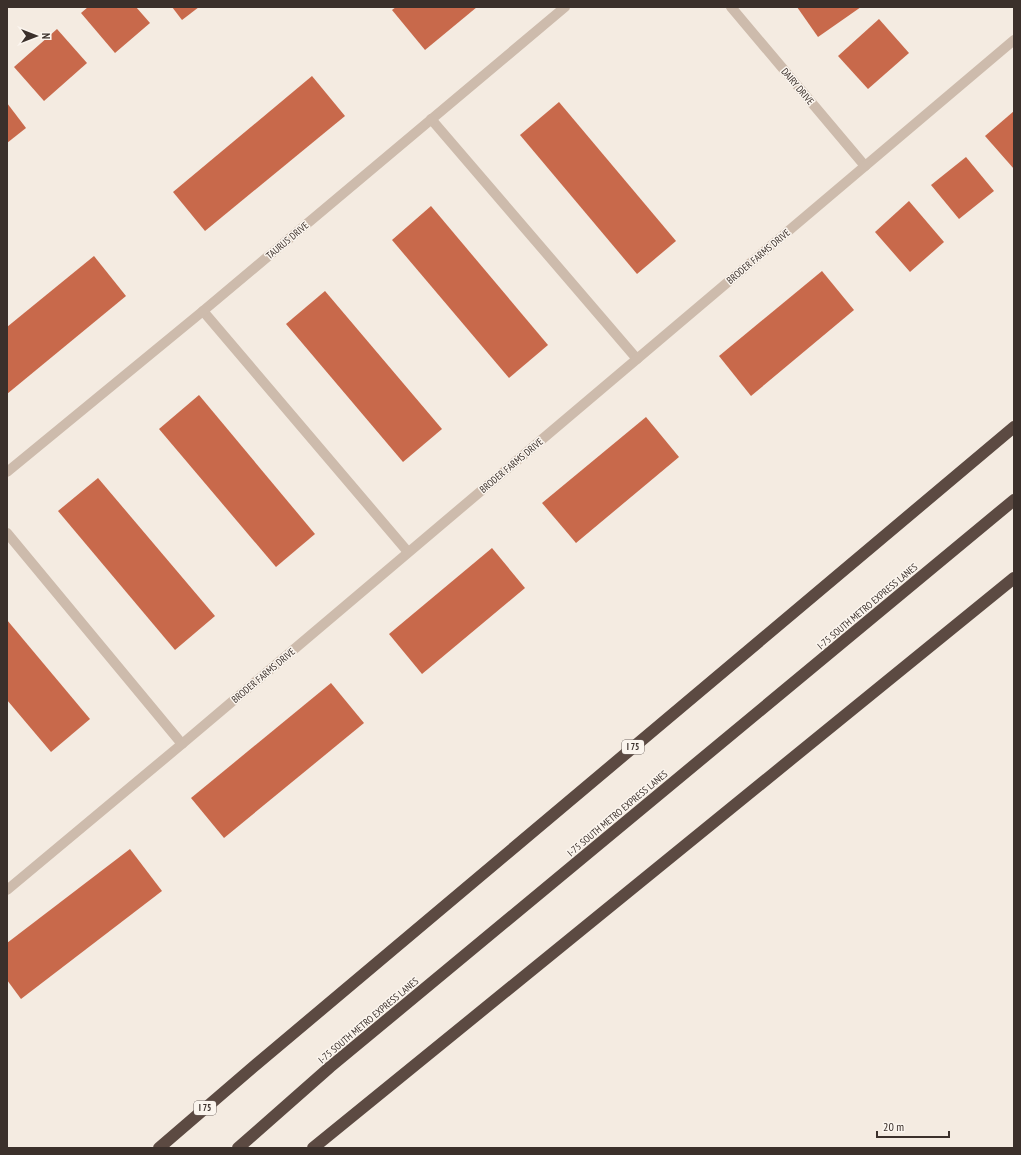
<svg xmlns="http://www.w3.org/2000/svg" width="1021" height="1155" viewBox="0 0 1021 1155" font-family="'PT Sans Narrow',sans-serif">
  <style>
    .building { fill: #c8694b }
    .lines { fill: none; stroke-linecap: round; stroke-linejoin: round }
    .street { stroke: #cdbbac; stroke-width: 10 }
    .highway { stroke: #5c4a42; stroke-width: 12 }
    .labels { text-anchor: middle; stroke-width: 3; stroke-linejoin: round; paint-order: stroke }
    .shield { fill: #fbf5ee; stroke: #756b66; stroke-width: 1 }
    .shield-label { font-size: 9px; font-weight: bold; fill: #3b302b }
    .street-label { font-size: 10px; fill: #3b302b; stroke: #fbf5ee }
  </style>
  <rect width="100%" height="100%" fill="#f4ebe1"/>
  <g class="building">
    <path d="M88,7H136L150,23L115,53L81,13Z"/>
    <path d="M172,7H199L182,20Z"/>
    <path d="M396,7H477L425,50L392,10Z"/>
    <path d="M797,7H861L818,37Z"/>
    <path d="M879,19L909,53L868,89L838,56Z"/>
    <path d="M57,29L87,63L44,101L14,67Z"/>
    <path d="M312,76L345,116L205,231L173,192Z"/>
    <path d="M559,102L676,241L637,274L520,135Z"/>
    <path d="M7,103L26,128L7,143Z"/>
    <path d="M1014,111V169L985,136Z"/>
    <path d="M966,157L994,191L959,219L931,185Z"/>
    <path d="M909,201L944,242L910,272L875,232Z"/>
    <path d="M431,206L548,345L509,378L392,240Z"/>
    <path d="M94,256L126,296L7,394V327Z"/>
    <path d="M822,271L854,310L751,396L719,356Z"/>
    <path d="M325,291L442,429L403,462L286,324Z"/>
    <path d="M199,395L315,534L276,567L159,429Z"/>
    <path d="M646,417L679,457L576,543L542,503Z"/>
    <path d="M98,478L215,616L175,650L58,511Z"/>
    <path d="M492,548L525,588L422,674L389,634Z"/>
    <path d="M7,620L90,719L51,752L7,700Z"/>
    <path d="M331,683L364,723L224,838L191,798Z"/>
    <path d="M130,849L162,891L21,999L7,980V943Z"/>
  </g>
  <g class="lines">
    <g class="street">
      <path d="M731,7L865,166"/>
      <path d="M431,119L637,359"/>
      <path d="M203,311L408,552"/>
      <path d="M7,472L203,311L565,7"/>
      <path d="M7,533L182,744"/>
      <path d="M7,890L182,744L1014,40"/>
    </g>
    <g class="highway">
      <path d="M159,1148L252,1068L1014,427"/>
      <path d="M238,1148L330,1067L1014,500"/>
      <path d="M313,1148L1014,578"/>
    </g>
  </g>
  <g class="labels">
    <g class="shield">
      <rect x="622" y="740" width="22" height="14" rx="3"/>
      <rect x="194" y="1101" width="22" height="14" rx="3"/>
    </g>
    <g class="shield-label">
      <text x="633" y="750">I 75</text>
      <text x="205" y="1111">I 75</text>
    </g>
    <g class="street-label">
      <text transform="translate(798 86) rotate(50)" y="4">DAIRY DRIVE</text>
      <text transform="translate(287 240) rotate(-40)" y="4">TAURUS DRIVE</text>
      <text transform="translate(758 256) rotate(-40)" y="4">BRODER FARMS DRIVE</text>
      <text transform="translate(511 465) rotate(-40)" y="4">BRODER FARMS DRIVE</text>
      <text transform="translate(867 606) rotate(-40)" y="4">I-75 SOUTH METRO EXPRESS LANES</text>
      <text transform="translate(263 675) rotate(-40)" y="4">BRODER FARMS DRIVE</text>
      <text transform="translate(617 813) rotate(-40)" y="4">I-75 SOUTH METRO EXPRESS LANES</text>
      <text transform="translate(368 1020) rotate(-40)" y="4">I-75 SOUTH METRO EXPRESS LANES</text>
    </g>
  </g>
  <rect width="1021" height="1155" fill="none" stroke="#3b302b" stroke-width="16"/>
  <g transform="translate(36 36) rotate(90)" stroke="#fbf5ee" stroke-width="3" paint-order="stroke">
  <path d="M0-3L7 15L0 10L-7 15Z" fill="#3b302b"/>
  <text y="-6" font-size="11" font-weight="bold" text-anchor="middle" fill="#3b302b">N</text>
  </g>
  <path d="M877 1131v6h72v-6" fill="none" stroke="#3b302b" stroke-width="2"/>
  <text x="883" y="1131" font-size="12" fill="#3b302b" stroke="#fbf5ee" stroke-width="3" paint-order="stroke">20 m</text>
</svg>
